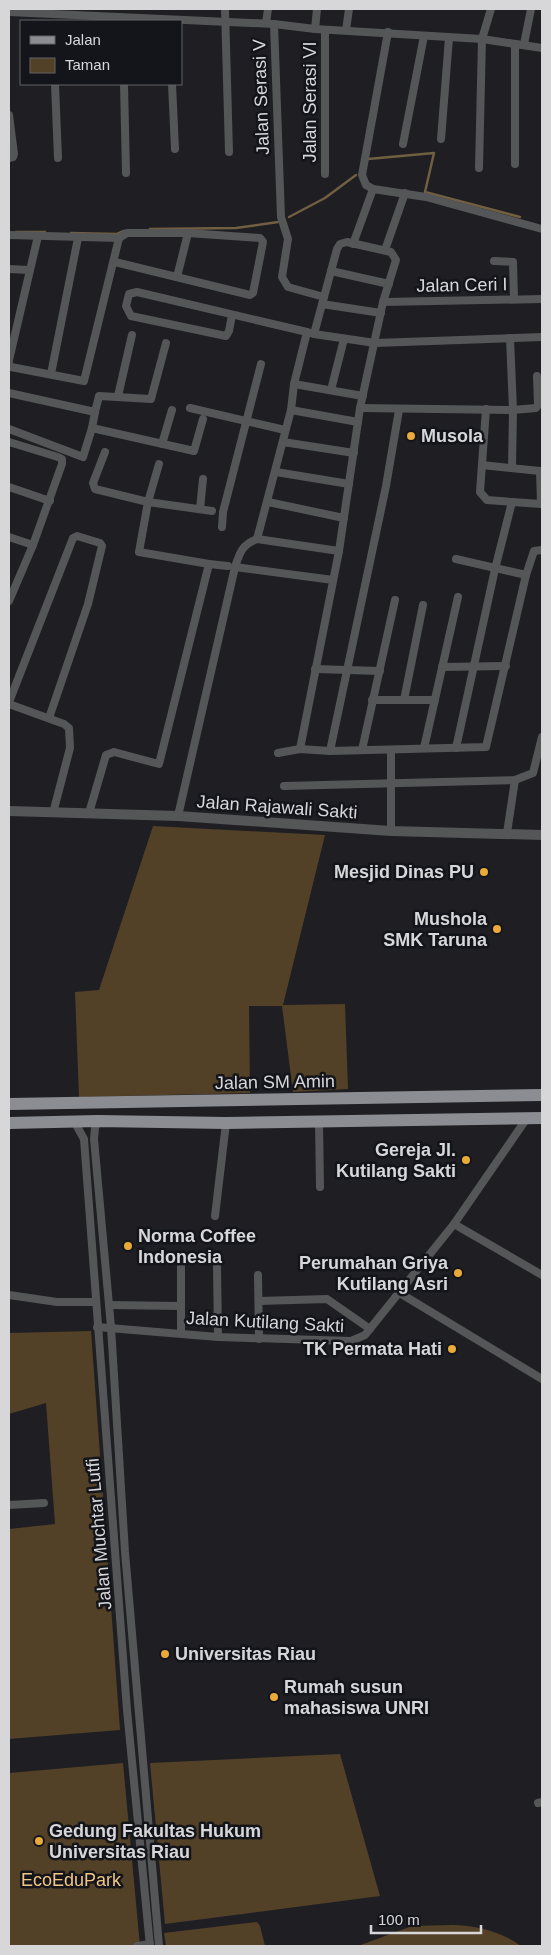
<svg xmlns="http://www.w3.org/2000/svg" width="551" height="1955" viewBox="0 0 551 1955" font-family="Helvetica,sans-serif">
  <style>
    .green { fill: #534127 }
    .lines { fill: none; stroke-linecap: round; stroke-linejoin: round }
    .stream { stroke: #705f41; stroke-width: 2.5 }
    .minor { stroke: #555658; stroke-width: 8 }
    .tertiary { stroke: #555658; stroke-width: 10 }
    .primary { stroke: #8c8d92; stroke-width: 12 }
    .poi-dot { fill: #eaaa39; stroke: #14151a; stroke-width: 2 }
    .labels { text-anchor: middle; stroke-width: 5; stroke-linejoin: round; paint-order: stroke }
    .street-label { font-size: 18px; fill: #d7d7da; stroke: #14151a }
    .poi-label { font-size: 18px; font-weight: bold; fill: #d7d7da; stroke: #14151a; text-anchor: start }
    .park-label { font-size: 18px; fill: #f1c583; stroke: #14151a }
  </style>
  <rect width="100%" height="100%" fill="#1e1e23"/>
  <g class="green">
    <path d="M153,826L325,835L283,1005L345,1004L348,1089L293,1092L282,1006H249L250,1093L79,1097L75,992L99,990Z"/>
    <path d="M91,1331L120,1730L9,1739V1529L55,1524L46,1403L9,1414V1333Z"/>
    <path d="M340,1754L380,1896L165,1924L150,1763Z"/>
    <path d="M123,1763L140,1946H9V1773Z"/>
    <path d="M257,1922L260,1926L265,1946H166L164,1933Z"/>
    <path d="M452,1925C476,1925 502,1932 521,1946H358L412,1926Z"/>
  </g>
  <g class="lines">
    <g class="stream">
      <path d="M368,159L434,153L425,192L520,217"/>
      <path d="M289,217L325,198L356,175"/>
      <path d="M150,229L236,228L278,222"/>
      <path d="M16,232H45"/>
      <path d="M71,233L117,234L124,231"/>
    </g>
    <g class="minor">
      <path d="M225,9L229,152"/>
      <path d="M9,12L274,24L315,29L482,39L542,48"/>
      <path d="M266,23L268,9"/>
      <path d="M274,24L281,217L288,239L282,277L288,287L324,297"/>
      <path d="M315,29L317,9"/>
      <path d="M346,30L349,9"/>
      <path d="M388,32L362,175L366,185L373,189L426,197L542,229"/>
      <path d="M524,44L531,9"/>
      <path d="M55,84L58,158"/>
      <path d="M124,84L126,173"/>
      <path d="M172,84L175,149"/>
      <path d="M9,115L14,154L13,157L9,158"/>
      <path d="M441,139L449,38"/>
      <path d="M403,144L424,36"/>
      <path d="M515,164V44"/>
      <path d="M479,168L482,39L491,9"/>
      <path d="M325,174V30"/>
      <path d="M9,235L119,238L127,233H188L260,238L263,242L253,293L250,295L115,262"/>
      <path d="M353,244L373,189"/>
      <path d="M385,250L405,193"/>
      <path d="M494,261L513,262L514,299"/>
      <path d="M9,269L30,270"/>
      <path d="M331,271L389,284"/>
      <path d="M177,277L188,233"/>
      <path d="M383,302L542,299"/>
      <path d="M322,304L381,313"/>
      <path d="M232,315L229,331L226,336L131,316L126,306L129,294L137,292L307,332L314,334L375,343L542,337"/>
      <path d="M510,338L513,410L512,467"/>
      <path d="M9,360L38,236"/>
      <path d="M9,364L11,367L84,381L119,238"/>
      <path d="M51,374L78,238"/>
      <path d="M294,384L363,396"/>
      <path d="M331,390L344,339"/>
      <path d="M9,393L95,412L99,396L151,399L166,343"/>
      <path d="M118,396L132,335"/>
      <path d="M190,408L285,430"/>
      <path d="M360,408L513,410L536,408L538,405L537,376"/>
      <path d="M486,409L480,492L487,500L512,502"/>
      <path d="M291,410L358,422"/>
      <path d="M95,412L92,428L194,451L203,419"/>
      <path d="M9,429L83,457L92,428"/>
      <path d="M9,442L58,457L62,459V464L33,545L9,601"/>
      <path d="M283,442L354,453"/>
      <path d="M162,444L172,410"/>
      <path d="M105,452L93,483L95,489L148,502L212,511"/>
      <path d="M276,472L349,484"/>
      <path d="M9,487L50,501"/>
      <path d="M268,502L344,518"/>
      <path d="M200,509L203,479"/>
      <path d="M222,527L223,512L261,364"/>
      <path d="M9,537L33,545"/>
      <path d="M257,539L339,551"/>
      <path d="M456,559L526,575"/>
      <path d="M209,564L228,566"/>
      <path d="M235,567L333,580"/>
      <path d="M442,667L506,666"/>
      <path d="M315,669L380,671"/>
      <path d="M372,700H435"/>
      <path d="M404,700L423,605"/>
      <path d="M9,702L73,538L77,536L100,543L102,546L88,604L49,718"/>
      <path d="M9,704L64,724L69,728L70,748L53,813"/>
      <path d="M424,748L458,597"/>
      <path d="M456,748L495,569L512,502L541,504L540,471L482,465"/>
      <path d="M300,749L339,551L360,408L383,302L396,260L391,252L347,242L340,244L337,249L314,334"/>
      <path d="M362,750L395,600"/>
      <path d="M330,751L386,486L399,410"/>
      <path d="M278,753L300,749L330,751L486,747L526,575L534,551L542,550"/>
      <path d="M284,786L515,780L533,773L542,737"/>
      <path d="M89,813L106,755L114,752L159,764L209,564L139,552L148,502L159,464"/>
      <path d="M178,816L235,567C240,552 242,545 257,539L291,410L294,384L307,332"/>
      <path d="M391,831V750"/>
      <path d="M507,833L515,780"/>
      <path d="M74,1121L84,1139L127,1710L150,1946"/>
      <path d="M98,1121L95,1128L94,1139L111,1327L125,1552L159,1946"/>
      <path d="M319,1122L320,1187"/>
      <path d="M215,1216L226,1123"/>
      <path d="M454,1224L542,1275"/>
      <path d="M181,1260V1333"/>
      <path d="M217,1266L218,1337"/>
      <path d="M258,1275L259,1339"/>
      <path d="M398,1292L542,1379"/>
      <path d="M9,1295L57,1302H95"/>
      <path d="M259,1301L327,1299L370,1329"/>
      <path d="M109,1305L181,1306"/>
      <path d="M97,1327L218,1337L351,1341L365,1335L454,1224L527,1118"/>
      <path d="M9,1505L44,1503"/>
      <path d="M538,1803L542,1802"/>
      <path d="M137,1946L150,1944"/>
    </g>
    <path class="tertiary" d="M9,811L178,816L391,831L542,835"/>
    <g class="primary">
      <path d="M9,1104L542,1095"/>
      <path d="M9,1123L98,1121L226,1123L542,1118"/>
    </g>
  </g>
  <g class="poi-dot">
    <circle cx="411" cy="436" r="5"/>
    <circle cx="484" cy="872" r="5"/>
    <circle cx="497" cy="929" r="5"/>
    <circle cx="466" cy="1160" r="5"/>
    <circle cx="128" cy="1246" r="5"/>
    <circle cx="458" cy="1273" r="5"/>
    <circle cx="452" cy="1349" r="5"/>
    <circle cx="165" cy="1654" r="5"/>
    <circle cx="274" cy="1697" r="5"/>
    <circle cx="39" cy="1841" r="5"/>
  </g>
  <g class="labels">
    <g class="street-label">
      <text transform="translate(261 97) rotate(-92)" y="6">Jalan Serasi V</text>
      <text transform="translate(310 102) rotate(-90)" y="6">Jalan Serasi VI</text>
      <text transform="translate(462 285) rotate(-1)" y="6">Jalan Ceri I</text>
      <text transform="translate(277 807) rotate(4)" y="6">Jalan Rajawali Sakti</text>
      <text transform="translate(275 1082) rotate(-1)" y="6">Jalan SM Amin</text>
      <text transform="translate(265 1322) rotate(3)" y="6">Jalan Kutilang Sakti</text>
      <text transform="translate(99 1534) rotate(-95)" y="6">Jalan Muchtar Lutfi</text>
    </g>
    <g class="poi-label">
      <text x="421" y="442">Musola</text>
      <text x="474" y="878" text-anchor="end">Mesjid Dinas PU</text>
      <text x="487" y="925" text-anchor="end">Mushola<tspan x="487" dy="21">SMK Taruna</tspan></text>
      <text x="456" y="1156" text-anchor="end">Gereja Jl.<tspan x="456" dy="21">Kutilang Sakti</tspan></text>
      <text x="138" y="1242">Norma Coffee<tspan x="138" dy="21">Indonesia</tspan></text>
      <text x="448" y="1269" text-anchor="end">Perumahan Griya<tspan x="448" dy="21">Kutilang Asri</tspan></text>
      <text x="442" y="1355" text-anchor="end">TK Permata Hati</text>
      <text x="175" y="1660">Universitas Riau</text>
      <text x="284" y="1693">Rumah susun<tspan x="284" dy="21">mahasiswa UNRI</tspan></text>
      <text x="49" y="1837">Gedung Fakultas Hukum<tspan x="49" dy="21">Universitas Riau</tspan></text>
    </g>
    <g class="park-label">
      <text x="71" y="1886">EcoEduPark</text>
    </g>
  </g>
  <rect width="551" height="1955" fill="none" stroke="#d7d7da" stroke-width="20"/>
  <rect x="20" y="20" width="162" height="65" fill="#14151a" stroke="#626367"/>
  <rect x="30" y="36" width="25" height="8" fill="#8c8d92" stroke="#626367"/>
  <text x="65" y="45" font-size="15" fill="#d7d7da">Jalan</text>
  <rect x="30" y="58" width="25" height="15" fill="#534127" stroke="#626367"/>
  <text x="65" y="70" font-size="15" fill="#d7d7da">Taman</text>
  <path d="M371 1925v8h110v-8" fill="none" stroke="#d7d7da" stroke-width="2.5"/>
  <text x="378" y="1925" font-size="15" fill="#d7d7da" stroke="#14151a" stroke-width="4" paint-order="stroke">100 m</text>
</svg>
